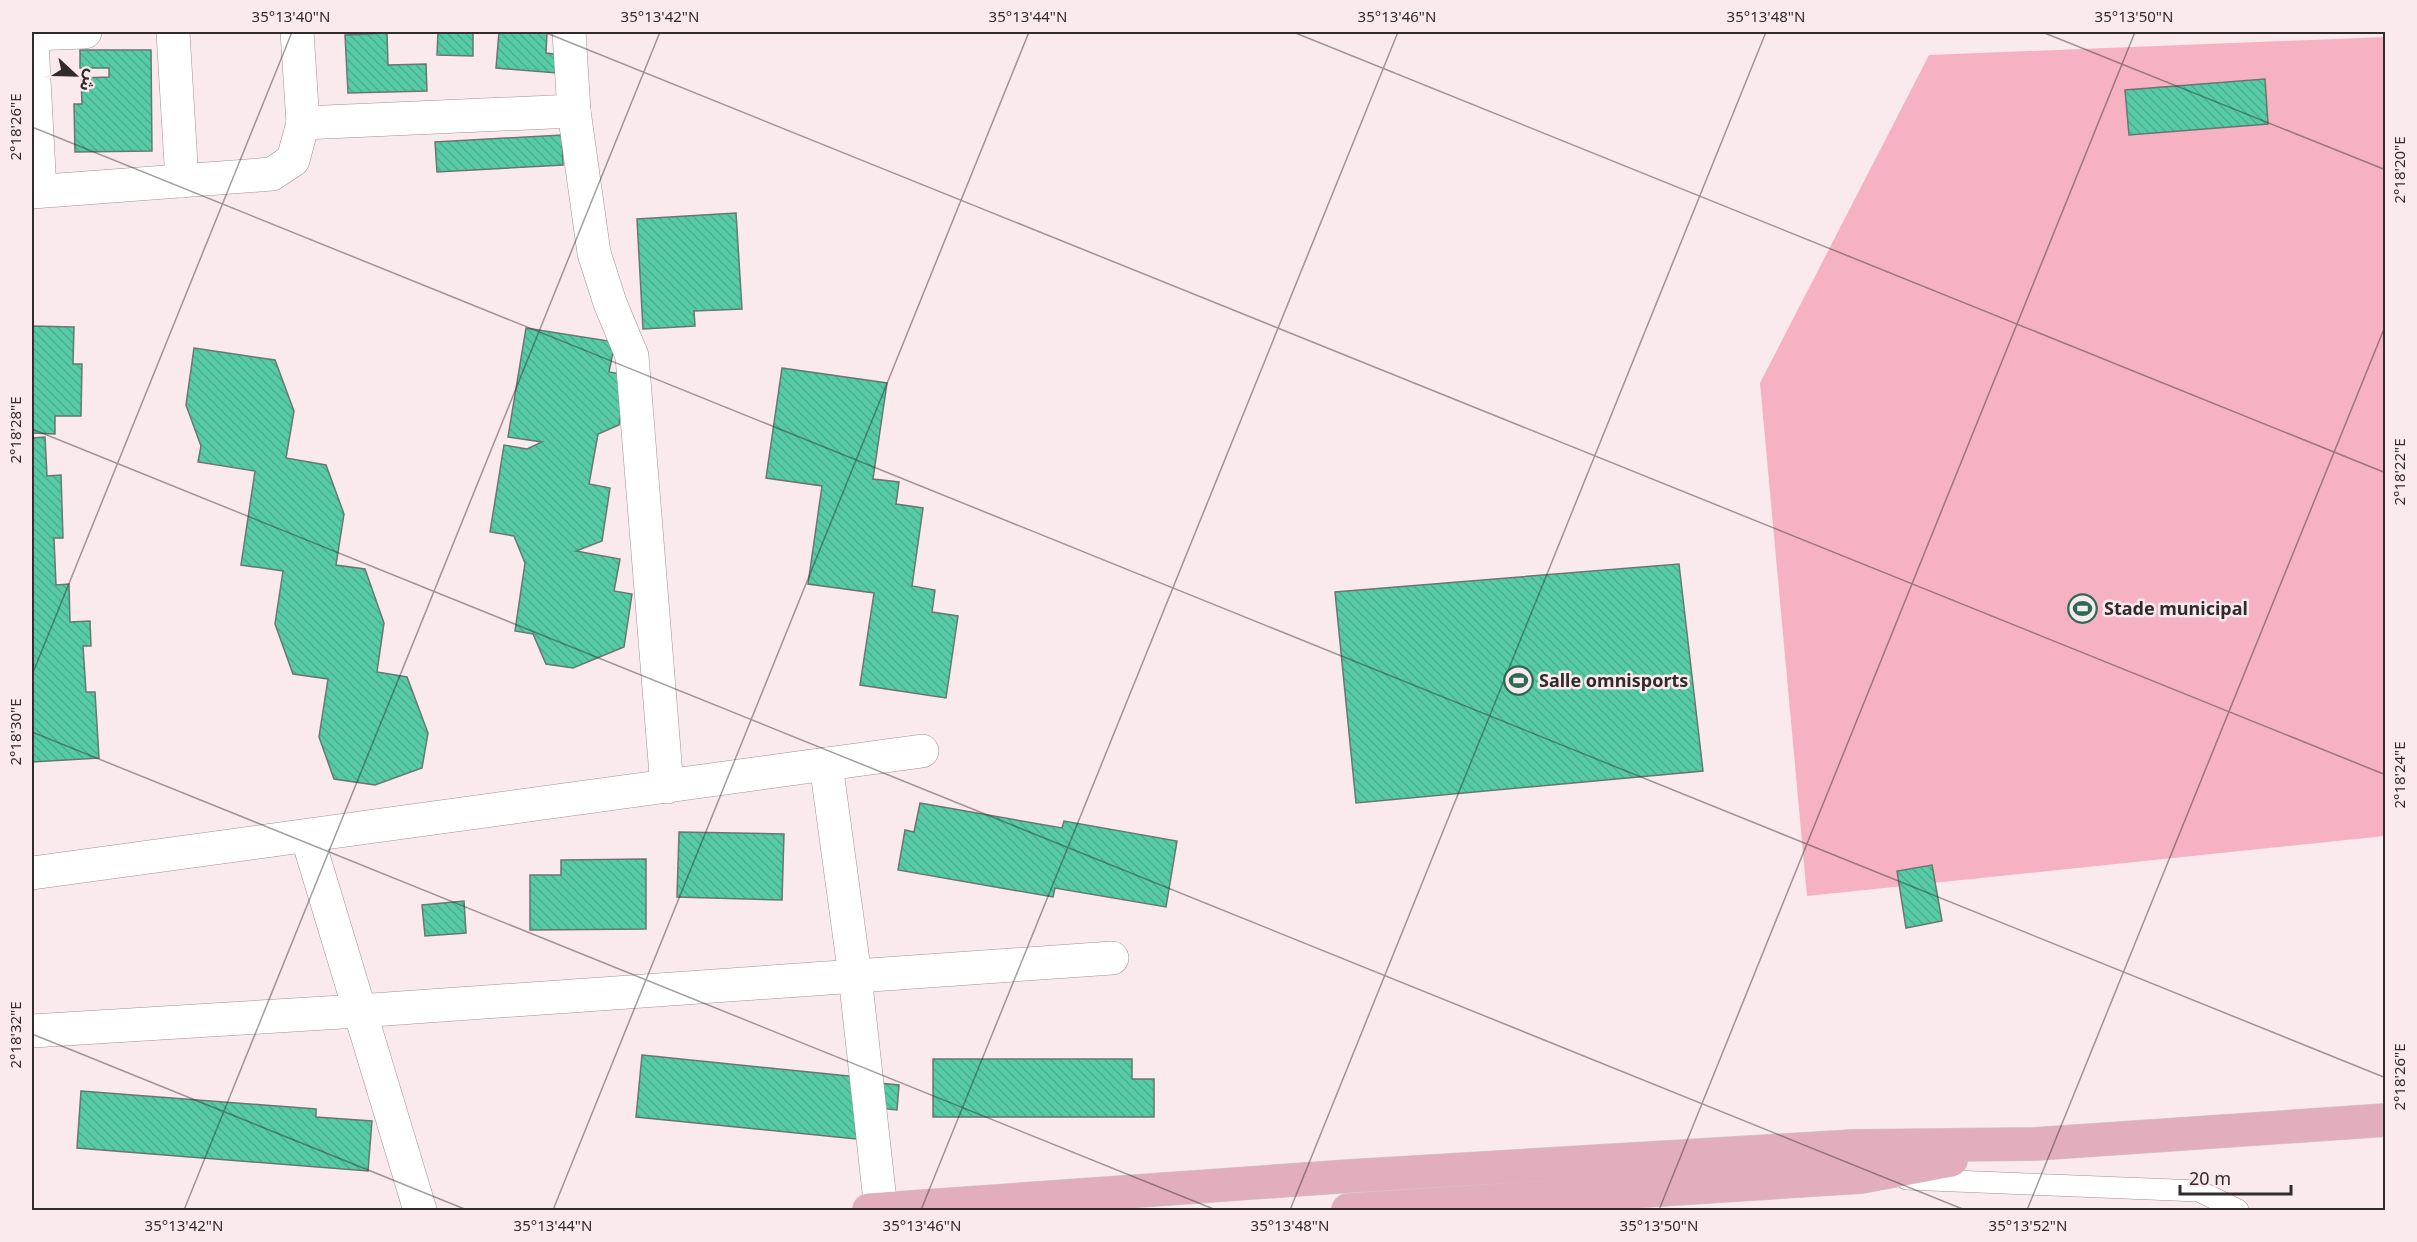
<svg xmlns="http://www.w3.org/2000/svg" width="2417" height="1242" viewBox="0 0 2417 1242" font-family="'Noto Sans','Noto Sans Arabic',sans-serif">
  <style>
    .garden { fill: #f6b2c2 }
    .building { fill: url(#building-back-hatch); stroke: #6a7671; stroke-width: 1.5 }
    .lines { fill: none; stroke-linecap: round; stroke-linejoin: round }
    .service-casing { stroke: #9f9194; stroke-width: 22 }
    .minor-casing { stroke: #9f9194; stroke-width: 34 }
    .primary-casing { stroke: #cecccc; stroke-width: 34 }
    .service { stroke: #fff; stroke-width: 21 }
    .minor { stroke: #fff; stroke-width: 33 }
    .primary { stroke: #e3aebc; stroke-width: 33 }
    .ticks { fill: none; stroke: #312b2c; stroke-width: 1.5; stroke-opacity: 0.45 }
    .labels { text-anchor: middle; stroke-width: 5; stroke-linejoin: round; paint-order: stroke }
    .poi-label { font-size: 18px; font-weight: bold; fill: #312b2c; stroke: #faeaed; text-anchor: start }
    .neatline { fill: none; stroke: #312b2c; stroke-width: 2 }
    .ticks-label { font-size: 15px; text-anchor: middle; fill: #312b2c }
  </style>
  <defs>
    <pattern id="building-back-hatch" width="6" height="6" patternUnits="userSpaceOnUse" patternTransform="scale(1.5)"><rect width="6" height="6" fill="#56cba6"/><path d="M-1 5l2 2M0 0l6 6M5-1l2 2" fill="none" stroke="#4bae8f"/></pattern>
  </defs>
  <rect width="100%" height="100%" fill="#faeaed"/>
  <path class="garden" d="M2385,37V836L1807,896L1760,383L1929,55Z"/>
  <g class="building">
    <path d="M438,32H473V56L437,55Z"/>
    <path d="M499,32H547L546,53L570,56L569,74L496,68Z"/>
    <path d="M387,33L388,65L426,64L427,91L348,93L345,35Z"/>
    <path d="M80,50H151L152,151L75,152L74,104H82L81,78L109,77V68H80Z"/>
    <path d="M2265,79L2268,124L2129,135L2125,90Z"/>
    <path d="M562,135L563,165L437,172L435,142Z"/>
    <path d="M736,213L742,309L694,311L695,326L643,329L637,219Z"/>
    <path d="M32,326L74,327L73,364H82L81,416H55V434L32,433Z"/>
    <path d="M526,328L615,342L609,372L627,375L619,425L598,434L589,484L610,488L602,541L576,551L620,559L614,591L632,594L624,647L573,668L546,664L533,634L515,631L525,563L514,536L490,532L504,445L527,449L542,442L508,437Z"/>
    <path d="M194,348L275,360L294,411L286,458L326,465L344,514L336,565L365,569L384,623L377,672L407,677L428,733L422,768L375,785L334,779L319,737L328,679L293,674L275,624L283,571L241,565L255,471L198,462L201,446L186,405Z"/>
    <path d="M782,368L887,383L873,479L899,482L896,504L923,508L912,586L935,590L932,612L958,616L946,698L860,685L874,593L808,584L822,486L766,478Z"/>
    <path d="M45,437L47,476L61,475L63,538H54L56,585L69,584L70,622L90,621L91,646H83L86,692H95L99,758L32,762V438Z"/>
    <path d="M1679,564L1703,771L1356,803L1335,592Z"/>
    <path d="M920,803L1062,828L1064,821L1177,841L1166,907L1055,888L1053,897L898,870L905,830L914,832Z"/>
    <path d="M679,832L784,834L782,900L677,897Z"/>
    <path d="M646,859V929L530,930V875H561V860Z"/>
    <path d="M1932,865L1942,921L1906,928L1897,871Z"/>
    <path d="M464,901L466,933L425,936L422,905Z"/>
    <path d="M642,1055L878,1079V1083L899,1085L897,1110L870,1107L866,1140L636,1117Z"/>
    <path d="M933,1059H1132V1079H1154V1117H933Z"/>
    <path d="M81,1091L316,1109V1117L372,1121L368,1171L77,1148Z"/>
  </g>
  <g class="lines">
    <defs>
      <path id="service" d="M1906,1179L2199,1191L2238,1210"/>
      <g id="minor">
        <path d="M173,32L182,181"/>
        <path d="M569,32L574,111L594,253L610,303L632,356L667,787"/>
        <path d="M32,34L85,32"/>
        <path d="M32,43L40,191"/>
        <path d="M303,123L574,111"/>
        <path d="M32,192L272,174L293,160L303,123L297,32"/>
        <path d="M826,764L855,976L881,1210"/>
        <path d="M307,836L420,1210"/>
        <path d="M32,873L922,751"/>
        <path d="M32,1031L358,1011L1112,958"/>
      </g>
      <g id="primary">
        <path d="M869,1210L1350,1176L1854,1146L2035,1144L2386,1120"/>
        <path d="M1348,1210L1861,1177L1951,1160"/>
      </g>
    </defs>
    <use href="#service" class="service-casing"/>
    <use href="#minor" class="minor-casing"/>
    <use href="#primary" class="primary-casing"/>
    <use href="#service" class="service"/>
    <use href="#minor" class="minor"/>
    <use href="#primary" class="primary"/>
  </g>
  <path class="ticks" d="M544,32L2386,775M1293,32L2386,473M2042,32L2386,170M32,127L2386,1078M32,429L1965,1210M32,675L292,32M32,732L1216,1210M32,1034L467,1210M184,1210L660,32M553,1210L1029,32M921,1210L1398,32M1290,1210L1766,32M1659,1210L2135,32M2027,1210L2386,324"/>
  <defs>
    <symbol id="stadium-ring" viewBox="-11 -11 22 22"><circle r="9.5" fill="#faeaed" stroke="#2d6a56" stroke-width="1.5"/><path d="M0-5a6.5 5 0 1 0 0 10a6.5 5 0 1 0 0-10ZM-3.5-1.8h7v3.6h-7Z" fill="#2d6a56"/></symbol>
  </defs>
  <g fill-rule="evenodd">
    <use href="#stadium-ring" x="2066" y="592" width="33" height="33"/>
    <use href="#stadium-ring" x="1502" y="664" width="33" height="33"/>
  </g>
  <g class="labels">
    <g class="poi-label">
      <text x="2104" y="615">Stade municipal</text>
      <text x="1539" y="687">Salle omnisports</text>
    </g>
  </g>
  <rect width="2417" height="1242" fill="none" stroke="#faeaed" stroke-width="66"/>
  <g transform="translate(75 75) rotate(112)" stroke="#faeaed" stroke-width="4.5" paint-order="stroke">
  <path d="M0-4.5L10 22L0 15L-10 22Z" fill="#312b2c"/>
  <text y="-9" font-size="16" font-weight="bold" text-anchor="middle" fill="#312b2c">ش</text>
  </g>
  <path d="M2180 1185v9h111v-9" fill="none" stroke="#312b2c" stroke-width="3"/>
  <text x="2189" y="1185" font-size="18" fill="#312b2c" stroke="#faeaed" stroke-width="4.5" paint-order="stroke">20 m</text>
  <rect x="33" y="33" width="2351" height="1176" class="neatline"/>
  <g class="ticks-label">
    <text x="291" y="22">35°13'40"N</text>
    <text x="660" y="22">35°13'42"N</text>
    <text x="1028" y="22">35°13'44"N</text>
    <text x="1397" y="22">35°13'46"N</text>
    <text x="1766" y="22">35°13'48"N</text>
    <text x="2134" y="22">35°13'50"N</text>
    <text transform="translate(16 127) rotate(-90)" y="5">2°18'26"E</text>
    <text transform="translate(2400 170) rotate(-90)" y="5">2°18'20"E</text>
    <text transform="translate(16 430) rotate(-90)" y="5">2°18'28"E</text>
    <text transform="translate(2400 472) rotate(-90)" y="5">2°18'22"E</text>
    <text transform="translate(16 732) rotate(-90)" y="5">2°18'30"E</text>
    <text transform="translate(2400 775) rotate(-90)" y="5">2°18'24"E</text>
    <text transform="translate(16 1035) rotate(-90)" y="5">2°18'32"E</text>
    <text transform="translate(2400 1077) rotate(-90)" y="5">2°18'26"E</text>
    <text x="184" y="1231">35°13'42"N</text>
    <text x="553" y="1231">35°13'44"N</text>
    <text x="922" y="1231">35°13'46"N</text>
    <text x="1290" y="1231">35°13'48"N</text>
    <text x="1659" y="1231">35°13'50"N</text>
    <text x="2028" y="1231">35°13'52"N</text>
  </g>
</svg>
